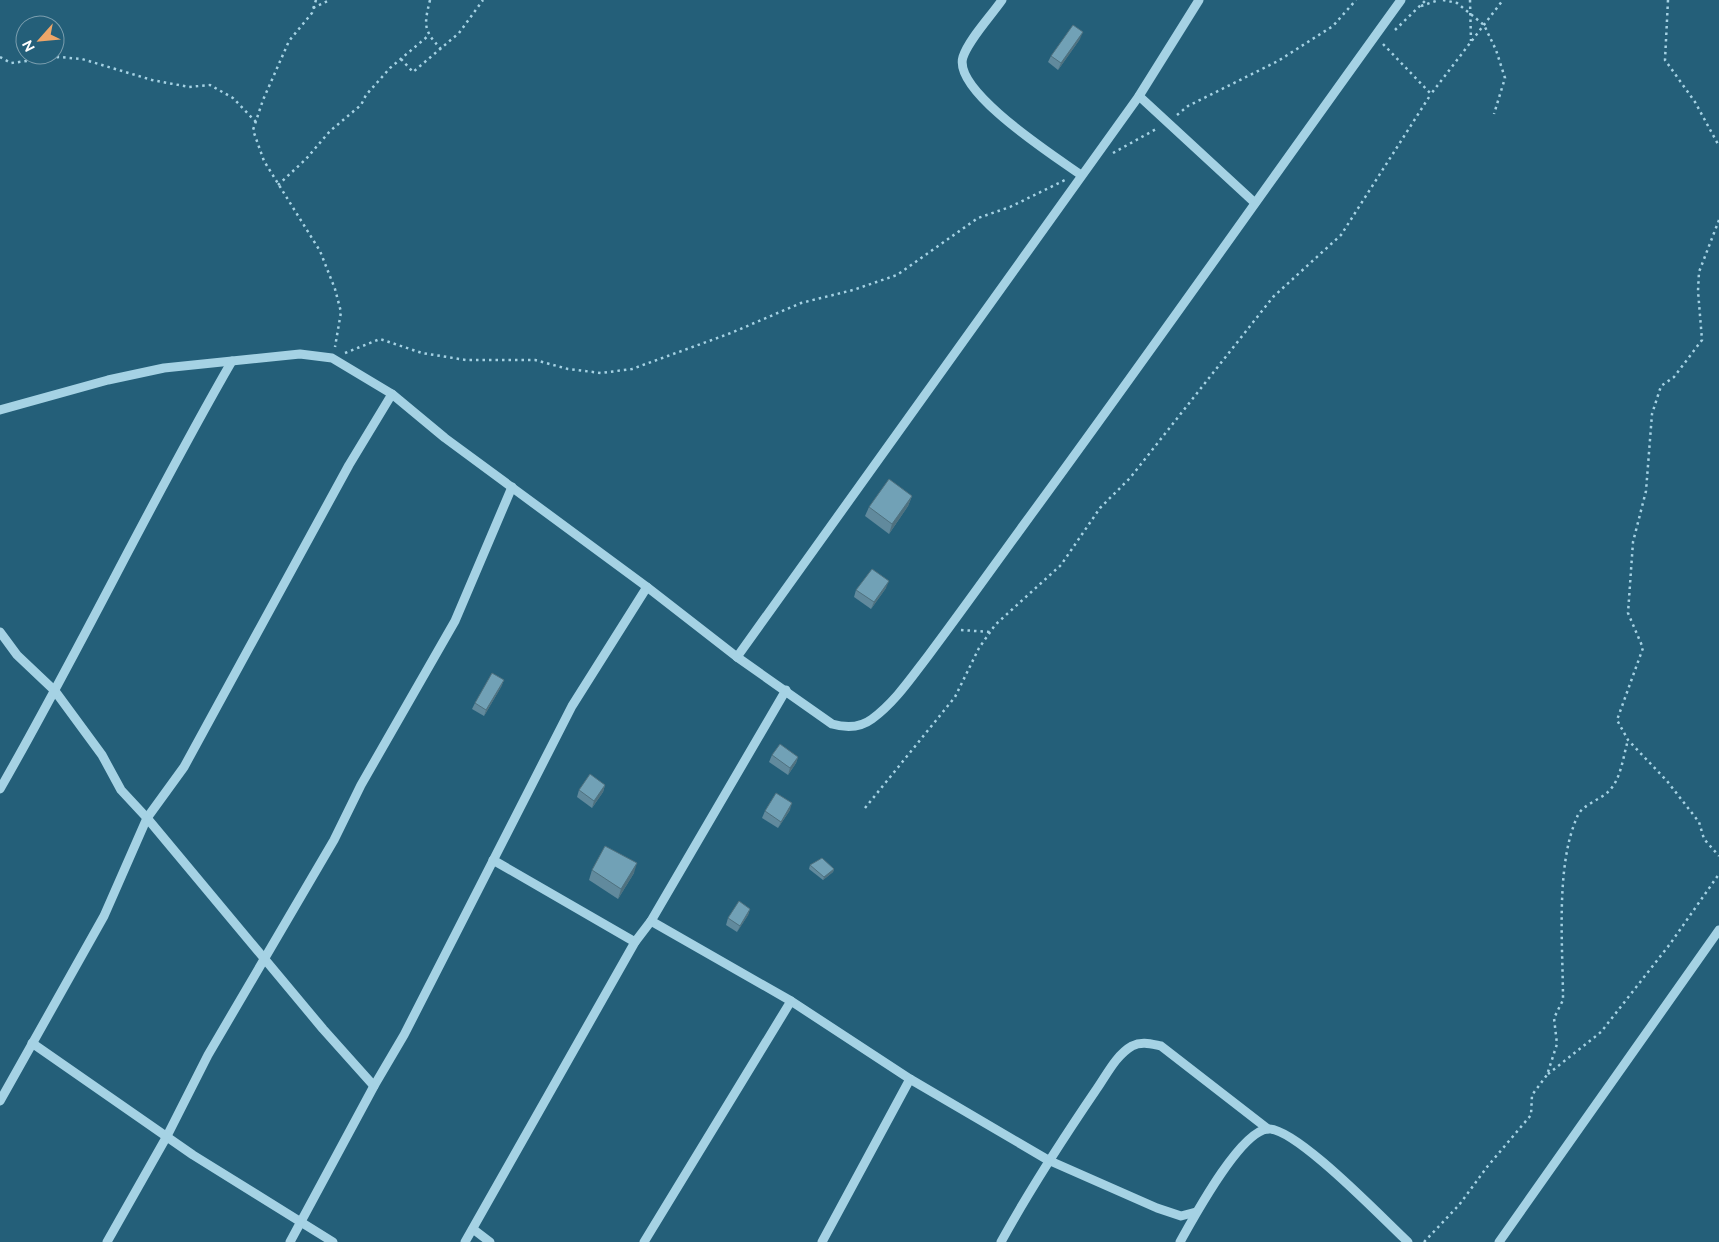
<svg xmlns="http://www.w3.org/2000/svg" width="1719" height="1242" viewBox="0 0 1719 1242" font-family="Raleway,sans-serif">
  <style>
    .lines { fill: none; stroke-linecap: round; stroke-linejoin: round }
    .path { stroke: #a5d2e4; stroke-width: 2.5; stroke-dasharray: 2.5 4; stroke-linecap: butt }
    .minor { stroke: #a5d2e4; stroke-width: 9 }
    .wall { fill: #618a9d }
    .shaded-wall { fill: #4f717f }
    .building { fill: #71a1b6; stroke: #4f717f }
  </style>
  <rect width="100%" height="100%" fill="#245f79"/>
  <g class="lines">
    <g class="path">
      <path d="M316,0L312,13L289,41L263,100L253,130L264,161L320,251L335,289L341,312L335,347"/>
      <path d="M430,0C424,25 423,30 441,49"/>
      <path d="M1443,0L1457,3L1484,25L1496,50L1505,78L1494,114"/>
      <path d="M1470,0L1471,41"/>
      <path d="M1668,0L1665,60L1695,102L1719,146"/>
      <path d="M1421,6L1439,0"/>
      <path d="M313,8L330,0"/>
      <path d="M1395,30L1426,0"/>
      <path d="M1383,44L1431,94L1503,0"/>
      <path d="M0,57L11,63L59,57L82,59L152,80L189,87L210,85L233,98L256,122"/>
      <path d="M401,59L413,72L459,33L483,0"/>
      <path d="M1177,115L1188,106L1278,61L1333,26L1356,0"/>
      <path d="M1113,153L1158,128"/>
      <path d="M278,185L306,159L330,131L361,105L366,95L390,68L428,36"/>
      <path d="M1719,220L1699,272L1698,291L1702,340L1674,377L1661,386L1652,414L1646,491L1633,542L1628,613L1643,648L1617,720L1628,740L1667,781L1699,822L1704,839L1719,856"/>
      <path d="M345,353L380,339L422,353L466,360H535L568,369L601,373L632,369L731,333L801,303L853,290L897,275L978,218L1010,207L1065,180"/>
      <path d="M961,630L990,632"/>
      <path d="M865,808L955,697L979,648L995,625L1061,565L1100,508L1130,478L1273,297L1341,235L1431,94"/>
      <path d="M1548,1074L1601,1032L1670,944L1719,874"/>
      <path d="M1424,1242L1459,1205L1487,1167L1531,1115L1532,1095L1547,1075L1557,1044L1554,1018L1563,1000C1563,946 1555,864 1578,815C1583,805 1599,800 1608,792C1621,780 1623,757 1628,740"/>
    </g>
    <g class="minor">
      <path d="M1002,0C991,16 969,39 963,57C952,91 1056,157 1081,175"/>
      <path d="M1139,96L1255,203"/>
      <path d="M0,410L108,380L164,368L300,354L332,358L392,394L445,438L647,587L737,657L832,724C846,728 860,728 872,719C895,702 911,678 928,656C961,612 993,567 1025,523C1152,350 1275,174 1401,0"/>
      <path d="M0,632L17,655L55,691L102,755L121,790L147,818L323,1029L374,1086"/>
      <path d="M737,657L1139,96L1199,0"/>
      <path d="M0,789C81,648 151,501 232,361"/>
      <path d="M493,860L635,942"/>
      <path d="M651,921L791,1001L910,1079L1048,1160L1157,1208L1181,1216L1196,1212"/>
      <path d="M32,1043L193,1155L333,1242"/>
      <path d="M0,1101L104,916L147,818L184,767L349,465L392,394"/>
      <path d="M473,1229L490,1242"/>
      <path d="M107,1242L167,1136L208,1055L334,840L361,785L455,621L512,487"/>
      <path d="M290,1242L374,1086L404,1035L572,706L647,587"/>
      <path d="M465,1242L635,942L651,921L786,690"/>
      <path d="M644,1242L791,1001"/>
      <path d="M822,1242L910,1079"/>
      <path d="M1001,1242C1030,1189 1062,1140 1096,1090C1106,1076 1116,1055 1132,1046C1142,1041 1151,1044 1161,1046L1268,1129"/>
      <path d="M1180,1242C1194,1217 1239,1133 1267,1129C1294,1125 1385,1221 1408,1242"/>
      <path d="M1499,1242L1719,930"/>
    </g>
  </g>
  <g class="wall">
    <path d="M1080,39L1058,70L1048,62L1051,56Z"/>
    <path d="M912,496L908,506L889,534L865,516L869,507Z"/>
    <path d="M886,588L871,609L854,597L856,590Z"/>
    <path d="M504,680L501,687L484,716L472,709L475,703Z"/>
    <path d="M772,755L798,757L796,763L788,775L769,762Z"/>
    <path d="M605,785L603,792L592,808L577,797L579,790Z"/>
    <path d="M790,810L778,828L762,818L765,811Z"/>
    <path d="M810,865L834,869L833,872L823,880L809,869Z"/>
    <path d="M592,870L634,873L618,899L589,880Z"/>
    <path d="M750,909L748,915L737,932L726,925L728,918Z"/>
  </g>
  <g class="shaded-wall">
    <path d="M1083,32L1080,39L1058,70L1061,63Z"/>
    <path d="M912,496L908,506L889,534L892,524Z"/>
    <path d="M889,581L886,588L871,609L874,602Z"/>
    <path d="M504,680L501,687L484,716L486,710Z"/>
    <path d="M798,757L796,763L788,775L790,768Z"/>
    <path d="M605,785L603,792L592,808L594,801Z"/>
    <path d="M792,803L790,810L778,828L781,822Z"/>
    <path d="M637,863L634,873L618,899L621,889Z"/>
    <path d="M834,869L833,872L823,880L824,877Z"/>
    <path d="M750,909L748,915L737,932L740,926Z"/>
  </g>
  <g class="building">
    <path d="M1073,25L1083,32L1061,63L1051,56Z"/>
    <path d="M889,479L912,496L892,524L869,507Z"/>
    <path d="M872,569L889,581L874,602L856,590Z"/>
    <path d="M492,673L504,680L486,710L475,703Z"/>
    <path d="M780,744L798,757L790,768L772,755Z"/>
    <path d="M590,774L605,785L594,801L579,790Z"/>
    <path d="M776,793L792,803L781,822L765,811Z"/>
    <path d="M605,846L637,863L621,889L592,870Z"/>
    <path d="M822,858L834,869L824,877L810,865Z"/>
    <path d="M739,901L750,909L740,926L728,918Z"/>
  </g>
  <g transform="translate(40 40) rotate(243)"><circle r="24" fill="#245f79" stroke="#7c9faf"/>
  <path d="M0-4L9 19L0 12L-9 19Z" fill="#eea669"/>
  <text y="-8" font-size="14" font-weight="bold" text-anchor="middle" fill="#ffffff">N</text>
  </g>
</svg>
